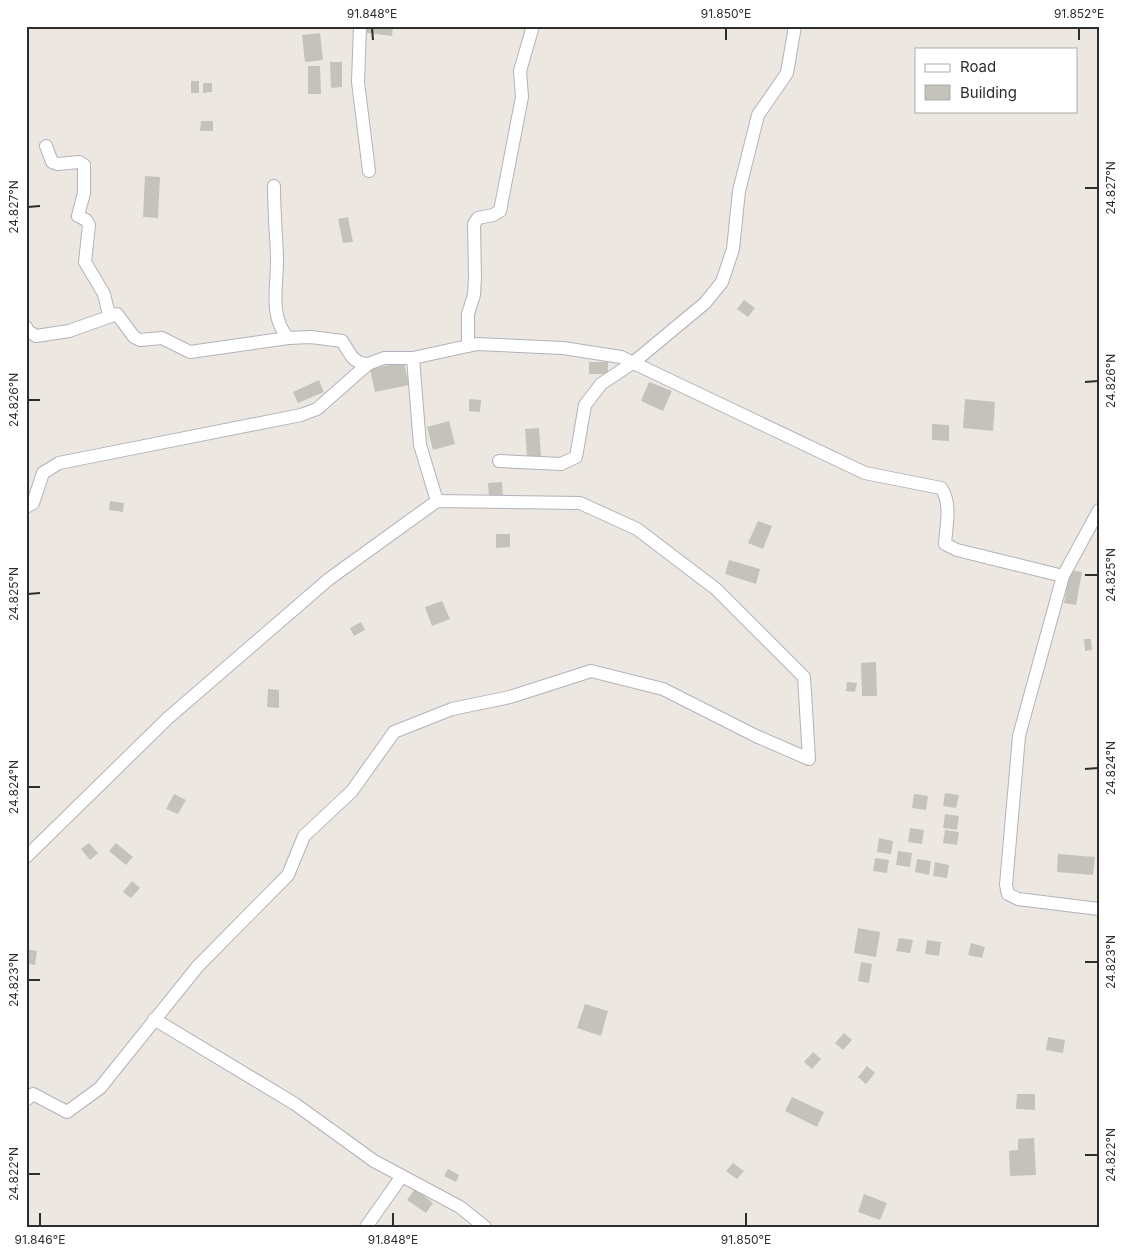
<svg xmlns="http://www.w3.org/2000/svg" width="1125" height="1253" viewBox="0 0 1125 1253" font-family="Inter,sans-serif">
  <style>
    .building { fill: #c5c2bc }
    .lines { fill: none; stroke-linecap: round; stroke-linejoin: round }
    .street-casing { stroke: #b1b2bb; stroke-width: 14 }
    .street { stroke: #fff; stroke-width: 12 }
    .ticks { fill: none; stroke: #2d2d2d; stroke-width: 2 }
    .neatline { fill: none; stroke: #2d2d2d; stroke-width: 2 }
    .ticks-label { font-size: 12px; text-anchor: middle; fill: #2d2d2d }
  </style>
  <rect width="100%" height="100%" fill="#ece8e1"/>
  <g class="building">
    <path d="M367,26H393L392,36L367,33Z"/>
    <path d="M320,33L323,60L305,62L302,35Z"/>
    <path d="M330,62H342V87L331,88Z"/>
    <path d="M308,66H320L321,94H308Z"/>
    <rect x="191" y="81" width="8" height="12"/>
    <path d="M203,83H212V92L203,93Z"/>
    <path d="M201,121H213V131H200Z"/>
    <path d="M145,176L160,177L158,218L143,217Z"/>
    <path d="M348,217L353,242L343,243L338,219Z"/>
    <path d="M744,300L755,308L748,317L737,309Z"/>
    <path d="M404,362L409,385L375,392L370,369Z"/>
    <rect x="589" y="362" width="19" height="12"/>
    <path d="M319,380L324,392L298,403L293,392Z"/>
    <path d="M649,382L672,391L663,411L641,401Z"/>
    <path d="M469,399L481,400L480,412L469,411Z"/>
    <path d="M965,399L995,402L993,431L963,428Z"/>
    <path d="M449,421L455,444L433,450L427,427Z"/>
    <path d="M932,424L949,425V441L932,440Z"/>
    <path d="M539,428L541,456L527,457L525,429Z"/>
    <path d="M502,482L503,496L489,497L488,483Z"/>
    <path d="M110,501L124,503L123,512L109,510Z"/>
    <path d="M758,521L772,526L763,549L748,543Z"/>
    <path d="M496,534H510V547L496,548Z"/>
    <path d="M729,560L760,569L756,584L725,574Z"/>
    <path d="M1070,570L1082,572L1076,605L1064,603Z"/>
    <path d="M442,601L450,619L432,626L425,607Z"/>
    <path d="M361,622L365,630L354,636L350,628Z"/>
    <path d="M1084,639H1091L1092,650L1085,651Z"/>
    <path d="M876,662L877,696H862L861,663Z"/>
    <path d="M847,682L857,683L855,692L846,691Z"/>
    <path d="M268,689L279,690V708L267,707Z"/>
    <path d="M945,793L959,795L956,808L943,806Z"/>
    <path d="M174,794L186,800L178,814L166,809Z"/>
    <path d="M914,794L928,796L926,810L912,808Z"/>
    <path d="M945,814L959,816L957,830L943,828Z"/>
    <path d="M910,828L924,830L922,844L908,842Z"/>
    <path d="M945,830L959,832L957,845L943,843Z"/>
    <path d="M879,838L893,841L891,854L877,852Z"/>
    <path d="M89,843L98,853L90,860L81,849Z"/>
    <path d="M116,843L133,857L126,865L109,851Z"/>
    <path d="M898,851L912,853L910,867L896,865Z"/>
    <path d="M1058,854L1095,857L1093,875L1057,872Z"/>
    <path d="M875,858L889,860L887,873L873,871Z"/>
    <path d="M917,859L931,861L929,875L915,872Z"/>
    <path d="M935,862L949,865L947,878L933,876Z"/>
    <path d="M132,881L140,888L131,898L123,892Z"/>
    <path d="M858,928L880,932L876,957L854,953Z"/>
    <path d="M899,938L913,940L910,953L896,951Z"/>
    <path d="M927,940L941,942L939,956L925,954Z"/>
    <path d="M971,943L985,947L982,958L968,955Z"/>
    <path d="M26,949L37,951L35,965L26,963Z"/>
    <path d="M861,962L872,964L869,983L858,981Z"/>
    <path d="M585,1004L608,1011L601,1036L577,1028Z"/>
    <path d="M844,1033L852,1040L843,1050L835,1043Z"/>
    <path d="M1048,1037L1065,1040L1063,1053L1046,1050Z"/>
    <path d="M813,1052L821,1059L812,1069L804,1062Z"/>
    <path d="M867,1066L875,1073L866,1084L858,1077Z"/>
    <path d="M1017,1094H1035V1110L1016,1109Z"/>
    <path d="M792,1097L824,1112L817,1127L785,1111Z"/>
    <path d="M1034,1138L1036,1175L1010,1176L1009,1151L1018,1150V1139Z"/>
    <path d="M733,1163L744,1171L737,1179L726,1171Z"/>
    <path d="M448,1169L459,1175L456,1182L444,1176Z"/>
    <path d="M415,1189L433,1203L426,1213L407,1200Z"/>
    <path d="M864,1194L887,1203L880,1220L858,1212Z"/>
  </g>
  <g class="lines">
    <defs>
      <g id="street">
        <path d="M360,26L358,82L369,171"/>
        <path d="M46,146L52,162L58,164L79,162L84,165V193L78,216L86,220L89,225L85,262L104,294L109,315"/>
        <path d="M274,186C274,209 276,233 277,256C278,284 268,315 288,338"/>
        <path d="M26,327L28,331L36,336L69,331L117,314L134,337L140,340L162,338L190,352L288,338L311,337L342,341C350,353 352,363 368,364"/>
        <path d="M468,346V314L474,295L475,278L474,224L478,218L493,215L500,211L522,97L520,71L533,26"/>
        <path d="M413,358L420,445L437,501"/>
        <path d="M499,461L561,464L576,457L585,405L601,384L634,362L705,303L722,282L733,249L739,191L758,115L787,73L795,26"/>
        <path d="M26,507L33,503L43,473L59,463L301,415L317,409L368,364L384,358H413L477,344L563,348L621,357L865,473L941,488C952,502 946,527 945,544L957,550L1063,576L1019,736L1006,885L1008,894L1018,899L1099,909"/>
        <path d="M1063,576L1099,510"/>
        <path d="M26,857L168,718L329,579L437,501L580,503L637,529L716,589L804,677L809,759L756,736L663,689L591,671L510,697L452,709L394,732L352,791L304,836L288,875L198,966L100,1088L67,1112L33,1094L26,1100"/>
        <path d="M154,1019L295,1104L374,1161L460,1207L485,1227"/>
        <path d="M366,1227L402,1176"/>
      </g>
    </defs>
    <use href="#street" class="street-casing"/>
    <use href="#street" class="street"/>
  </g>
  <path class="ticks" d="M372,28L373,40M726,28V40M1079,28V40M1085,188H1098M28,207L40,206M1085,382L1098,381M28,400H40M1085,575H1098M28,594L40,593M1085,769L1098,768M28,787H40M1085,962H1098M28,980H40M1085,1155H1098M28,1174H40M40,1213V1226M393,1213V1226M746,1213V1226"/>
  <rect width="1125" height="1253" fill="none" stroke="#ffffff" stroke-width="55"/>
  <rect x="915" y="48" width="162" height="65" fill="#ffffff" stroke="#ababab"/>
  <rect x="925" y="64" width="25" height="8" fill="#ffffff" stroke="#ababab"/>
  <text x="960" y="72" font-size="15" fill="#2d2d2d">Road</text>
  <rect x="925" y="85" width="25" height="15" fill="#c5c2bc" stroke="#ababab"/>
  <text x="960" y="98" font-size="15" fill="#2d2d2d">Building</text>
  <rect x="28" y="28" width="1070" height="1198" class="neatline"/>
  <g class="ticks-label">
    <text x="372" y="18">91.848°E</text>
    <text x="726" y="18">91.850°E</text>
    <text x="1079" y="18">91.852°E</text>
    <text transform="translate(1111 188) rotate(-90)" y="4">24.827°N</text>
    <text transform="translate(14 207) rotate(-90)" y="4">24.827°N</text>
    <text transform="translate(1111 381) rotate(-90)" y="4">24.826°N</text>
    <text transform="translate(14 400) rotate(-90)" y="4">24.826°N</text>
    <text transform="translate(1111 575) rotate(-90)" y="4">24.825°N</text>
    <text transform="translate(14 594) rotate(-90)" y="4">24.825°N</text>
    <text transform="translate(1111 768) rotate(-90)" y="4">24.824°N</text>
    <text transform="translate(14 787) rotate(-90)" y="4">24.824°N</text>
    <text transform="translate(1111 962) rotate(-90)" y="4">24.823°N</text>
    <text transform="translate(14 980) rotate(-90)" y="4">24.823°N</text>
    <text transform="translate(1111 1155) rotate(-90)" y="4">24.822°N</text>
    <text transform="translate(14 1174) rotate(-90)" y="4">24.822°N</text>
    <text x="40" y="1244">91.846°E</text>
    <text x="393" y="1244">91.848°E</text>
    <text x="746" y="1244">91.850°E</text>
  </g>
</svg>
